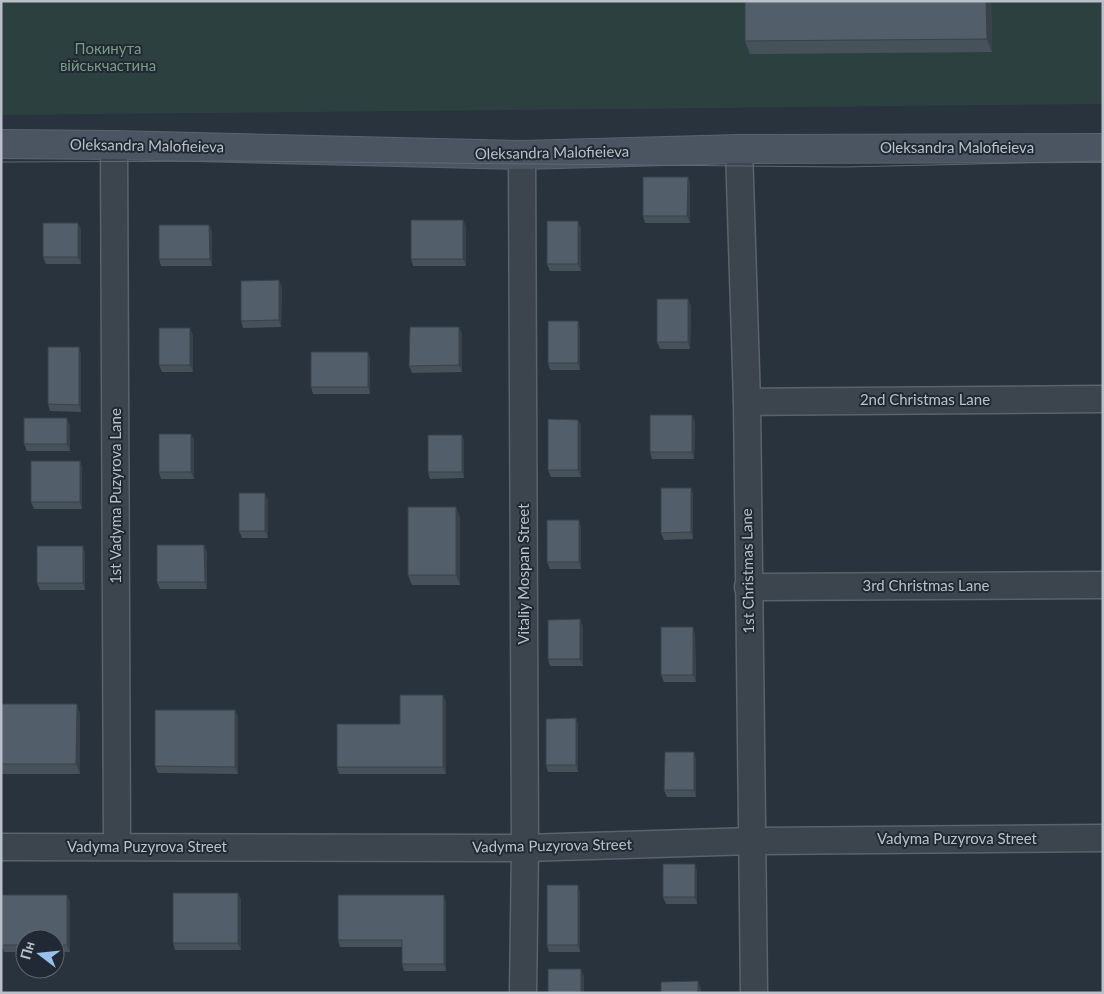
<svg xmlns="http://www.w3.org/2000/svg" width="1104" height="994" viewBox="0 0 1104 994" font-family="Lato,sans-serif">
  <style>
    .green { fill: #2c4040 }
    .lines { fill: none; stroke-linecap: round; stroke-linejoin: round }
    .street-casing { stroke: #5a636c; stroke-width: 29 }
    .secondary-casing { stroke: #5a636c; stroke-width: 30 }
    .street { stroke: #3c454e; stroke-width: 26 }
    .secondary { stroke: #4b5561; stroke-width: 28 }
    .tram { stroke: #5f6975; stroke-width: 1 }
    .wall { fill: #47515a }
    .shaded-wall { fill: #39424a }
    .building { fill: #525e69; stroke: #39424a }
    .labels { text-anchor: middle; stroke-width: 4; stroke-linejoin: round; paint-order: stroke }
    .park-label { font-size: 15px; fill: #7a9c80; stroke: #212a34 }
    .street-label { font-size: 15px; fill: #b9c0c9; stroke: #212a34 }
  </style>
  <rect width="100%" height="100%" fill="#29333e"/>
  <path class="green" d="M1,1H1103V104L1,115Z"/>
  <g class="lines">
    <defs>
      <g id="street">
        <path d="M114,145L117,846"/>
        <path d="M739,149L747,402L754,993"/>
        <path d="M522,155L525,848L523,993"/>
        <path d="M747,402L1103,399"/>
        <path d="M748,587L1103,585"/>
        <path d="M1,847L525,848L752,841L1103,838"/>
      </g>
      <path id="secondary" d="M1,144L114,145L522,155L739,149L1103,148"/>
    </defs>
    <use href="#street" class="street-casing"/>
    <use href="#secondary" class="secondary-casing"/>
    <use href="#street" class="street"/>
    <use href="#secondary" class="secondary"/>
    <path class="tram" d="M1,162L232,161L845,167L1103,161"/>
  </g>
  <g class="wall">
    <path d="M745,1H991L992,52L750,54L745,41Z"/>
    <path d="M688,177L690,184V223H645L643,216Z"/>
    <path d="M463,220L466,227V266H413L411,259Z"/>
    <path d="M78,223L81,230V264H46L43,257Z"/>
    <path d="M209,225L212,232V266H161L159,259Z"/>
    <path d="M581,228V271H550L547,264Z"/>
    <path d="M282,287L281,327L243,328L241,321Z"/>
    <path d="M691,306L690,349H660L657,342Z"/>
    <path d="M459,327L462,334V372L412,373L409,366Z"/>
    <path d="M580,328V370H550L548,363Z"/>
    <path d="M193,335V372H162L159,365Z"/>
    <path d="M79,347L81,354V412L50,411L48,404Z"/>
    <path d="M368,352L370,359V394H313L311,387Z"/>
    <path d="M692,415L695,422L694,459H652L650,452Z"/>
    <path d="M578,420L581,426V477H551L548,470Z"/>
    <path d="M70,425V451H27L24,444Z"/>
    <path d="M191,434L194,441V479H161L159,472Z"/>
    <path d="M462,435L464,442V478L430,479L428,472Z"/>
    <path d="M80,461L82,468V509H34L31,502Z"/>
    <path d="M691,488L693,495V539L664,540L661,533Z"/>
    <path d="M268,500V538H242L239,531Z"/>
    <path d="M460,517V585H412L408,575Z"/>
    <path d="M581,527V569H550L547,562Z"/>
    <path d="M207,552V589H160L157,582Z"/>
    <path d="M85,553V590H40L37,583Z"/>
    <path d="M583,626V666H550L548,659Z"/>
    <path d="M695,634L696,682H664L661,675Z"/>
    <path d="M443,695L446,702V774H339L337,767Z"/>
    <path d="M1,704L80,714V774H1Z"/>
    <path d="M235,710L238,717V774L158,773L155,766Z"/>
    <path d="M576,718L578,725V772H548L546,765Z"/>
    <path d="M696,759V797H667L664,790Z"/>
    <path d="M697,871V904H666L663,897Z"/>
    <path d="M580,892V952H549L547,945Z"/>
    <path d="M238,893L241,900V950H175L173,943Z"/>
    <path d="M67,895L70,902V952H55V939H25V952H4L2,945Z"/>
    <path d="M446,902V971H404L402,964V947H340L338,940Z"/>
  </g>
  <g class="shaded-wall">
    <path d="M986,1H991L992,52L987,39Z"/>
    <path d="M688,177L690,184V223L687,216Z"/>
    <path d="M463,220L466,227V266L463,259Z"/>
    <path d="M578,221L581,228V271L578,264Z"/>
    <path d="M78,223L81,230V264L78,257Z"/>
    <path d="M209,225L212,232V266L210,259Z"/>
    <path d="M279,280L282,287L281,327L279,320Z"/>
    <path d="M688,299L691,306L690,349L688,342Z"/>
    <path d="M578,321L580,328V370L578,363Z"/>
    <path d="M459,327L462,334V372L459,365Z"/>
    <path d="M190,328L193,335V372L190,365Z"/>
    <path d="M79,347L81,354V412L79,405Z"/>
    <path d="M368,352L370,359V394L368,387Z"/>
    <path d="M692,415L695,422L694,459L692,452Z"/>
    <path d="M67,418L70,425V451L67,444Z"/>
    <path d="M578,420L581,426V477L578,470Z"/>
    <path d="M191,434L194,441V479L191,472Z"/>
    <path d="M462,435L464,442V478L462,472Z"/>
    <path d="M80,461L82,468V509L80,502Z"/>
    <path d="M691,488L693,495V539L691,532Z"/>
    <path d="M265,493L268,500V538L265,531Z"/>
    <path d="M456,507L460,517V585L456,575Z"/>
    <path d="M579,520L581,527V569L579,562Z"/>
    <path d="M204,545L207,552V589L205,582Z"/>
    <path d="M83,546L85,553V590L83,583Z"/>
    <path d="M580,619L583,626V666L580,659Z"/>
    <path d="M693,627L695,634L696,682L693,675Z"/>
    <path d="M443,695L446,702V774L443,767Z"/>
    <path d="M77,704L80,714V774L76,764Z"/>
    <path d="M235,710L238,717V774L235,767Z"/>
    <path d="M576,718L578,725V772L576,765Z"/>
    <path d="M694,752L696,759V797L694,790Z"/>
    <path d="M695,864L697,871V904L695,897Z"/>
    <path d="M578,885L580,892V952L578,945Z"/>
    <path d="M238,893L241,900V950L238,943Z"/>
    <path d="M67,895L70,902V952L67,945Z"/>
    <path d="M444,895L446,902V971L444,964Z"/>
    <path d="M581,969L584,976V993H581Z"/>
    <path d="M698,981L701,988V993H698Z"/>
  </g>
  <g class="building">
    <path d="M745,1H986L987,39L745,41Z"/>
    <path d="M643,177H688L687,216H643Z"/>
    <rect x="411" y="220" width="52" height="39"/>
    <rect x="547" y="221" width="31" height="43"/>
    <rect x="43" y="223" width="35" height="34"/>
    <path d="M159,225H209L210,259H159Z"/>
    <path d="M279,280V320L241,321V281Z"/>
    <rect x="657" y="299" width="31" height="43"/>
    <rect x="548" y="321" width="30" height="42"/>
    <path d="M410,327H459V365L409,366Z"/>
    <rect x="159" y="328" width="31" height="37"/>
    <path d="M48,347H79V405L48,404Z"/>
    <rect x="311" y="352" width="57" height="35"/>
    <rect x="650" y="415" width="42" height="37"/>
    <rect x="24" y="418" width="43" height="26"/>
    <path d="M548,419L578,420V470H548Z"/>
    <rect x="159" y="434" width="32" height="38"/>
    <rect x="428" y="435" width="34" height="37"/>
    <rect x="31" y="461" width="49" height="41"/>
    <path d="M661,488H691V532L661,533Z"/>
    <rect x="239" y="493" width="26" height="38"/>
    <rect x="408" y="507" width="48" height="68"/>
    <rect x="547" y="520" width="32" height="42"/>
    <path d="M157,545H204L205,582H157Z"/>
    <rect x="37" y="546" width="46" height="37"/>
    <path d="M580,619V659H548V620Z"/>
    <rect x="661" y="627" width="32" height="48"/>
    <path d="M400,695H443V767H337V724H400Z"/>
    <path d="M1,704H77L76,764H1Z"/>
    <path d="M155,710H235V767L155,766Z"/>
    <path d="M576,718V765H546V719Z"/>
    <path d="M665,752H694V790H664Z"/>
    <rect x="663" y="864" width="32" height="33"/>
    <rect x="547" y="885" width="31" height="60"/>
    <rect x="173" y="893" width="65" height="50"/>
    <path d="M2,895H67V945H55V939H25V945H2Z"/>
    <path d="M338,895H444V964H402V940H338Z"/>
    <rect x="548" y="969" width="33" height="24"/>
    <path d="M698,981V993H661V982Z"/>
  </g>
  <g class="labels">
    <g class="park-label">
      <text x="108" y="54">Покинута<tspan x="108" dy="17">військчастина</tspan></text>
    </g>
    <g class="street-label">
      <text transform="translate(147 146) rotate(1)" y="5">Oleksandra Malofieieva</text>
      <text x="957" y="153">Oleksandra Malofieieva</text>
      <text transform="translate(552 153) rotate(-1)" y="5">Oleksandra Malofieieva</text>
      <text x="925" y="405">2nd Christmas Lane</text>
      <text transform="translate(116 496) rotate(-90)" y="5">1st Vadyma Puzyrova Lane</text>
      <text transform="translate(748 571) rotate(-91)" y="5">1st Christmas Lane</text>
      <text transform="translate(524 574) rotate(-90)" y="5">Vitaliy Mospan Street</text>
      <text x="926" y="591">3rd Christmas Lane</text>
      <text x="957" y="844">Vadyma Puzyrova Street</text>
      <text transform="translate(552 846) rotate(-1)" y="5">Vadyma Puzyrova Street</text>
      <text x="147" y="852">Vadyma Puzyrova Street</text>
    </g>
  </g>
  <rect width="1104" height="994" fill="none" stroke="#b9c0c9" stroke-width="5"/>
  <g transform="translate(40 954) rotate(286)"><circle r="24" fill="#212a34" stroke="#5e6670"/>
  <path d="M0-4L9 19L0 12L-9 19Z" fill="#99c0ed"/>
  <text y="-8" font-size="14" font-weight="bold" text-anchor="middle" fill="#b9c0c9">Пн</text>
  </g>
</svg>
